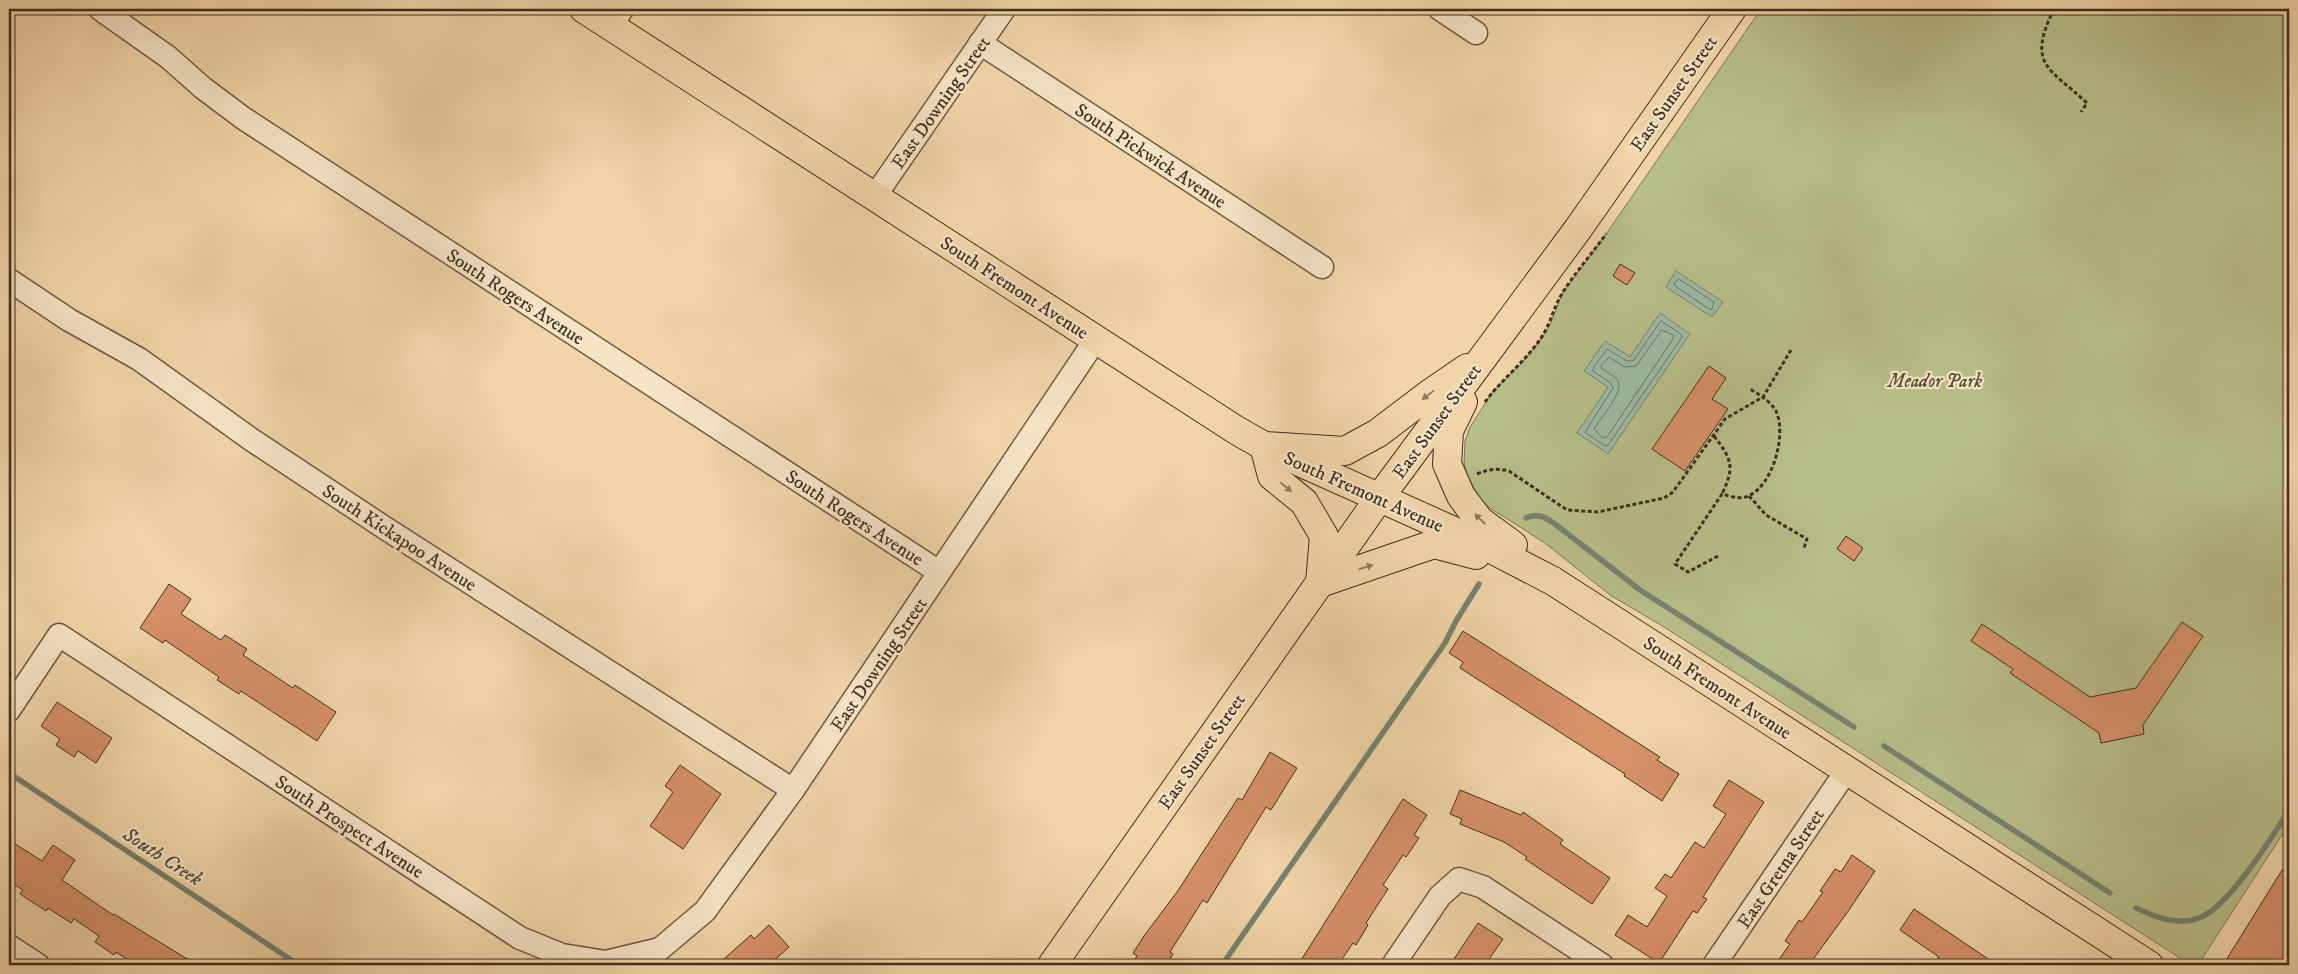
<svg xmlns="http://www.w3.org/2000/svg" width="2298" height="974" viewBox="0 0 2298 974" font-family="'IM FELL DW Pica',serif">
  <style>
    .green { fill: #b8be89; stroke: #7b7654 }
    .water { fill: #9cb9a3; stroke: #76826f }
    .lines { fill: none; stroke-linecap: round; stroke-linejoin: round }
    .shore { stroke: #6d7462; stroke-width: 1 }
    .stream { stroke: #76826f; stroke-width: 5.5 }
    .building { fill: #d79169; stroke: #3e2f20 }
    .minor-casing { stroke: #6b5842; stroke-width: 25 }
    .major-casing { stroke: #3e2f20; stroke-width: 30 }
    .path { stroke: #3e2f20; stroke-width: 3; stroke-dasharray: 4 2.5; stroke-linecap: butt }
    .minor { stroke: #f6e4c6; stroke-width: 22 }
    .major { stroke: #f1d5a8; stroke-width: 28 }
    .oneway { fill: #8f7a5d }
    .labels { text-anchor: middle; stroke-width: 4.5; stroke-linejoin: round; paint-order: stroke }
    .street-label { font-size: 19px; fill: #3e2f20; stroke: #f6e4c6 }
    .park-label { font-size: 19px; font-style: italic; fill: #564c35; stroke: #f6e4c6 }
    .water-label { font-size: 20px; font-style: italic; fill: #514b3a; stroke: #f6e4c6 }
  </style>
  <rect width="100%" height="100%" fill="#f1d5a8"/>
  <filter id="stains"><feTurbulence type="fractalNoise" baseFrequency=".004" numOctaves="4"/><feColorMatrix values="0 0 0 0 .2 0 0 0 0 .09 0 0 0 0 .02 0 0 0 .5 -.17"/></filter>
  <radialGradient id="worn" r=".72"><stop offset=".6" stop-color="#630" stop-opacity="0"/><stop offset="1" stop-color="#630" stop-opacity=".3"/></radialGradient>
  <path class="green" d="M1761,9H2289V824L2198,965H2191L1664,627L1610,595L1545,543L1490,508L1480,499L1468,477L1464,463L1465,441L1470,427L1493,391L1522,363L1541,339L1550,325L1562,294L1611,227Z"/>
  <g class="water">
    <path d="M1676,271L1723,302L1712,317L1666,287Z"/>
    <path d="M1660,313L1690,334L1608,454L1577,433L1608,387L1584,371L1605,341L1630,357Z"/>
  </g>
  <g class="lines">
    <g class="shore">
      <path d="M1679,279L1714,302L1712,309H1709L1675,286L1674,283Z"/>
      <path d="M1661,321L1681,334L1682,337L1608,445L1605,446L1585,432L1613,388L1611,383L1593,371V368L1607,349L1627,361H1633Z"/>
      <path d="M1662,330L1673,335V339L1607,437L1603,438L1594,429C1600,419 1624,392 1618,381C1615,376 1607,372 1602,369L1601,366L1609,357L1625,367L1636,366Z"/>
    </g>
    <g class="stream">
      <path d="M1526,518C1538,513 1545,517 1555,524L1640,590L1854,727"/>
      <path d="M1884,746L2110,893"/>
      <path d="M9,773L299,965"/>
      <path d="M2136,908C2155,917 2178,926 2199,918C2228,908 2272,837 2289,810"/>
      <path d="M1222,965L1445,643L1456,621L1479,584"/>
    </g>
  </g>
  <g class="building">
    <path d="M1620,264L1635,273L1627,285L1613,276Z"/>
    <path d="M1709,366L1726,378L1712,399L1728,409L1685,471L1652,449Z"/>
    <path d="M1846,536L1863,548L1854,561L1837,549Z"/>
    <path d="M169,584L191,599L181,614L221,640L225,635L247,649L243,655L293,688L295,685L336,712L317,741L241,691L239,694L217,680L219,677L165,640L163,643L140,628Z"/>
    <path d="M2182,622L2203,636L2143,725L2144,734L2101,743L2099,733L2010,673L2013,669L1971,641L1982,624L2090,697L2136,688Z"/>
    <path d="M1463,631L1660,757L1657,760L1679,774L1662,801L1624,776L1625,774L1460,668L1463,662L1449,653Z"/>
    <path d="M57,702L112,738L96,763L78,751L74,757L56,745L60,739L41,726Z"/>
    <path d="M1270,752L1297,768L1271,810L1266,807L1207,903L1203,900L1170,952L1173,954L1166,965H1132L1137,956L1133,953L1144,936L1177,892L1238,798L1242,800Z"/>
    <path d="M680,765L721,794L683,849L650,826L673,792L665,786Z"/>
    <path d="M1729,780L1764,802L1703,897L1707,899L1697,913L1693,911L1659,963L1615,935L1628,915L1647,927L1667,896L1655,888L1665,874L1671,878L1695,842L1704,848L1726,814L1713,806Z"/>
    <path d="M1460,790L1521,815L1523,812L1563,840L1560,844L1610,878L1592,904L1525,859L1527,857L1504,842L1460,824L1462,819L1450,814Z"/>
    <path d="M1403,799L1427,815L1414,835L1419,838L1406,857L1403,855L1383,885L1388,889L1366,923L1368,925L1356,945L1353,943L1338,965H1298Z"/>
    <path d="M9,840L42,861L53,845L75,860L62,880L113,915L114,914L197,965H136L116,952L114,955L95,942L99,936L74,919L71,923L48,908L46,911L20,894L23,890L9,881Z"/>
    <path d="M1852,855L1875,871L1849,910L1809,965H1775L1790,944L1785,941L1799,920L1802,922L1823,892L1820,891L1835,869L1841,872Z"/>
    <path d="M2289,859V951L2280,965H2223Z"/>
    <path d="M1914,909L1960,940L1997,965H1933L1939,957L1900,930Z"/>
    <path d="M1478,923L1503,939L1485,965H1450Z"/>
    <path d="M769,925L789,947L769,965H717L751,935L754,939Z"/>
  </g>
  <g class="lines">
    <defs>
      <g id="minor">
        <path d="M100,9L168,57L203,88L243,118L939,572"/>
        <path d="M1440,9L1476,33"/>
        <path d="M611,27L622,9"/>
        <path d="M980,43L1322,267"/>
        <path d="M875,196L1004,9"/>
        <path d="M9,280L69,320L139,359L252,440L385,528L793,790"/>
        <path d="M9,710L59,635L520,938L562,955L606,962L660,949L705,911L793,790L1096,339"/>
        <path d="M9,946L38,965"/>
        <path d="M1393,965L1440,896L1459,879L1483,887L1602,965"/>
        <path d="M1714,965L1847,770"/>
      </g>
      <g id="major">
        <path d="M584,9L1236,430L1264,446L1476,541L1553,581L2149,965"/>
        <path d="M1467,368L1432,392L1378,433L1345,451L1264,446L1272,476L1304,502L1324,536L1320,583L1434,544L1476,555"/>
        <path d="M1463,402L1449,431L1447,464L1461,496L1479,520L1513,545"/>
        <path d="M1052,965L1380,497L1578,229L1732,9"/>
      </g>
    </defs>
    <use href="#minor" class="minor-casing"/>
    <use href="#major" class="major-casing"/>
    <g class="path">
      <path d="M2054,9C2026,66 2050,68 2087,103L2081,112"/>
      <path d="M1485,402C1502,379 1525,362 1541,338C1550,325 1553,310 1560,297C1573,275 1591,255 1606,234"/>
      <path d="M1714,436C1732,459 1735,467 1722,494"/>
      <path d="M1477,474C1489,469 1497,468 1509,471L1567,510L1598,512L1664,498L1673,492L1725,419L1763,397L1791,350"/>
      <path d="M1749,496L1766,515L1807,539L1804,548"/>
      <path d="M1718,556L1688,572L1675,564L1722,494C1730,496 1740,500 1748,496C1773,486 1787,434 1776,411C1770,401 1760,395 1750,389"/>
    </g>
    <use href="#minor" class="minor"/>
    <use href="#major" class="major"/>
  </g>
  <defs><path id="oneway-solid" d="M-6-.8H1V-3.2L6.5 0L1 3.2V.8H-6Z" transform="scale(1.25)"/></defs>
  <g class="oneway">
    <use href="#oneway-solid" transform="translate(1428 395) rotate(143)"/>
    <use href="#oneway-solid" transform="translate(1286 487) rotate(40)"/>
    <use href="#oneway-solid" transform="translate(1480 519) rotate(-135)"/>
    <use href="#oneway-solid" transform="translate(1366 567) rotate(-18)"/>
  </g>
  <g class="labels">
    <g class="street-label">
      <text transform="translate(1673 93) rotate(-55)" y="7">East Sunset Street</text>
      <text transform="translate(940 102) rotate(-55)" y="7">East Downing Street</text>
      <text transform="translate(1151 155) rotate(33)" y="7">South Pickwick Avenue</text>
      <text transform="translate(1015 287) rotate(33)" y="7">South Fremont Avenue</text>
      <text transform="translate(516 296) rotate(33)" y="7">South Rogers Avenue</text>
      <text transform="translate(1436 421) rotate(-54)" y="7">East Sunset Street</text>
      <text transform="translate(1364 491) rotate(24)" y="7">South Fremont Avenue</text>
      <text transform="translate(855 517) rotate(33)" y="7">South Rogers Avenue</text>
      <text transform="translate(400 537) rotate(33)" y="7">South Kickapoo Avenue</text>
      <text transform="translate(878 664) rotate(-56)" y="7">East Downing Street</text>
      <text transform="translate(1718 687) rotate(33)" y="7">South Fremont Avenue</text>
      <text transform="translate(1201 751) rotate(-55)" y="7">East Sunset Street</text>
      <text transform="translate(350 826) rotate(33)" y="7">South Prospect Avenue</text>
      <text transform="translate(1780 868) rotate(-56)" y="7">East Gretna Street</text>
    </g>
    <g class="park-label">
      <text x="1935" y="387">Meador Park</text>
    </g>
    <g class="water-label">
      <text transform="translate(163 856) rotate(33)" y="7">South Creek</text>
    </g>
  </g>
  <rect width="2298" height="974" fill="none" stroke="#f1d5a8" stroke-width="30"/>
  <rect x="10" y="10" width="2278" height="954" fill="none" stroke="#3e2f20" stroke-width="2.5"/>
  <rect x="15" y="15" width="2268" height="944" fill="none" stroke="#3e2f20"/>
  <rect width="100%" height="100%" filter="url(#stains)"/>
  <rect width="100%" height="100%" fill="url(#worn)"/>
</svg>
